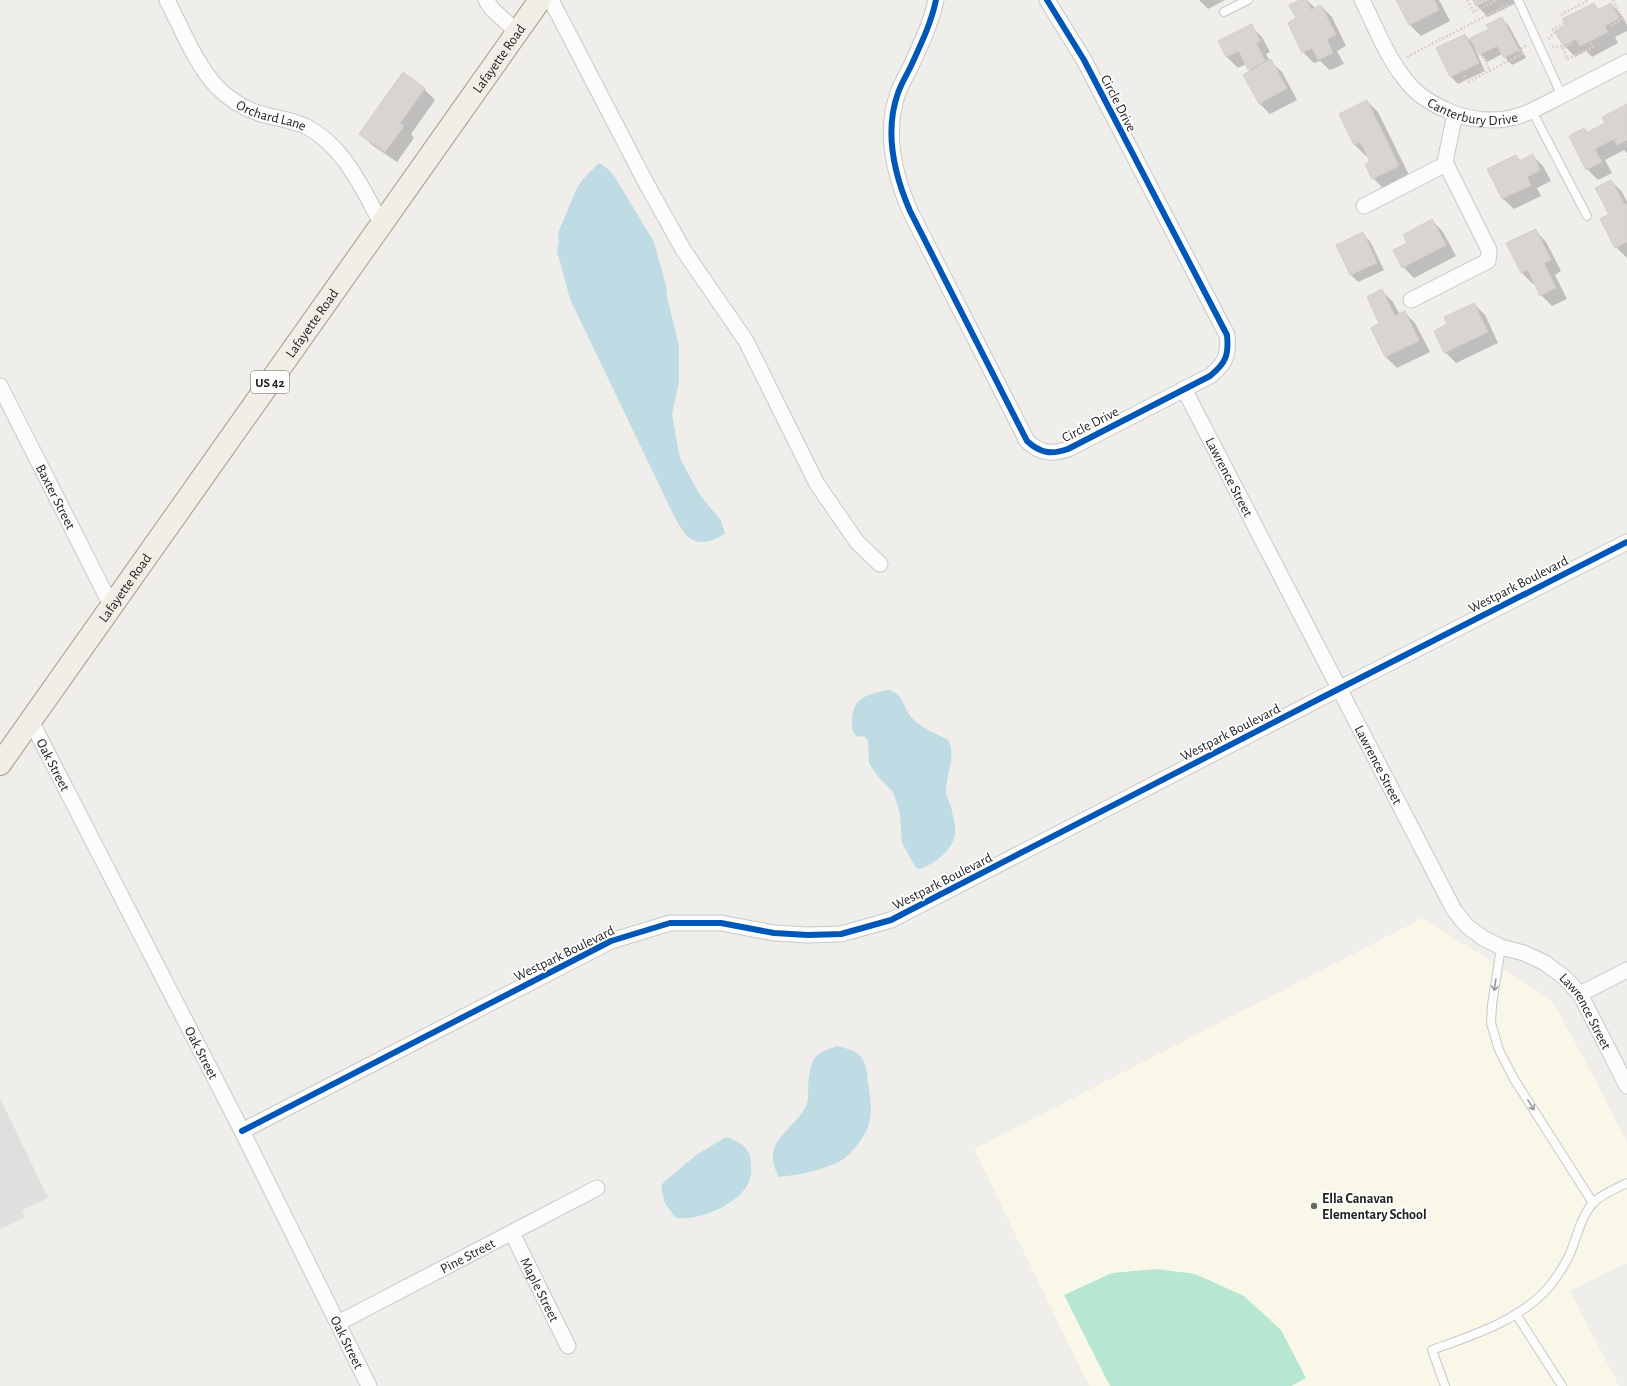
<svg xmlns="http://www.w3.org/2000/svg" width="1627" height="1386" viewBox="0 0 1627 1386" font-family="'Alegreya Sans',sans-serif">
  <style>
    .education { fill: #f8f7e8 }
    .pitch { fill: #b7e6d2 }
    .parking { fill: #e0dfde }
    .water { fill: #bfdbe3 }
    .shadow { fill: #0003 }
    .building { fill: #d7d4d2; stroke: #d3d0cc }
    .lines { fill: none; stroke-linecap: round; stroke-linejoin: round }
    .service-casing { stroke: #c9c8c7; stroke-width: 10 }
    .minor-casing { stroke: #c9c8c7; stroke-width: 17 }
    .primary-casing { stroke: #a79c86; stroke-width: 24 }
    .path { stroke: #dccecd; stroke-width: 2.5; stroke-dasharray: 2 2; stroke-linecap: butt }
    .service { stroke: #fdfcfc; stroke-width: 8 }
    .minor { stroke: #fdfcfc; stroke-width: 15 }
    .primary { stroke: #f3ede7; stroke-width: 22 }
    .cycleway-casing { stroke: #fff; stroke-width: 8 }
    .cycleway { stroke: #0057b8; stroke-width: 6 }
    .oneway { stroke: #9a9a9a }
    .poi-dot { fill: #6a6968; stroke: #fff; stroke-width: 1.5 }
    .labels { text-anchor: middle; stroke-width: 3.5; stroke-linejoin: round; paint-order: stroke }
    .shield { fill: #fff; stroke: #646464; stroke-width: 1 }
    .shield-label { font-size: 13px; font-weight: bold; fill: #222 }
    .street-label { font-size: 14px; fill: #222; stroke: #fff }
    .poi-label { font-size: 14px; font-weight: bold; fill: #222; stroke: #fff; text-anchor: start }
  </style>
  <rect width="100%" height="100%" fill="#f0eeeb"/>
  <path class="education" d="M1423,918L1552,1000L1590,1070L1627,1143V1263L1570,1291L1619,1386H1089L974,1149Z"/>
  <path class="pitch" d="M1157,1269L1195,1274L1244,1296L1281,1330L1306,1378L1291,1386H1110L1064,1295L1112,1273Z"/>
  <path class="parking" d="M0,1098L48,1198L22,1210L25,1217L1,1229L0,1226Z"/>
  <g class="water">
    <path d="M599,163L608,169L614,176L654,242L666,286L667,297L679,346V382L672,414L678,449L681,460L698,492L721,521L725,533C714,542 696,547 685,534C681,529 678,523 675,518L570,299L557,251L559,242L558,233L577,188L584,178Z"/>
    <path d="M888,690C903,692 903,707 911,717C920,728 936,733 948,740C957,758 946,772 946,791C946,798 951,804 952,811C953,818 956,825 955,832C954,850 936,862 921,869L916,868L902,843L900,814L895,797L892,791L879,778L869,763L868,741L864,736L858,737C851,732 852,729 852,721C852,697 869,694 888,690Z"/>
    <path d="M836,1046C845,1048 855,1050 861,1057C867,1064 867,1074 868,1083C870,1095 872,1107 870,1119C869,1131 855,1150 846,1157C831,1169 798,1175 779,1177C759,1141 793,1132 806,1106C809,1100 808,1094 808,1088C809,1077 809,1061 819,1054C824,1050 831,1049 836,1046Z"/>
    <path d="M726,1137C739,1141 751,1148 751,1163C752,1171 751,1177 748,1184C737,1205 699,1221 676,1218L665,1204L661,1186L664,1182L696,1155Z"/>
  </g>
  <g class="shadow">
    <path d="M1199,0H1225L1208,9Z"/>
    <path d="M1302,0H1307L1316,9L1321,6L1332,17L1346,46L1337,51L1344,64L1330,70L1320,61L1314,63L1303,52L1297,19Z"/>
    <path d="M1397,0H1439L1450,21L1421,36L1410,25Z"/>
    <path d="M1474,0H1514L1516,3L1488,17L1477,6Z"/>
    <path d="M1594,4L1599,10L1611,4L1622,15L1627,25V31L1615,37L1618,43L1592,57L1586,51L1575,57L1564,45L1567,26Z"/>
    <path d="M1501,18L1509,26L1526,58L1512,65L1502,54L1487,62L1480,54L1477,48L1475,49L1485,71L1458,84L1451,77L1465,35L1474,44Z"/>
    <path d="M1251,26L1262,37L1270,52L1266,54L1270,61L1282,72L1297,100L1270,114L1259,103L1251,71L1246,64L1238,68L1227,57L1220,42Z"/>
    <path d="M424,89L435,100L411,134L414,138L397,162L372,145L361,134Z"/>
    <path d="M1367,101L1378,112L1410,177L1384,189L1373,178L1372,162L1368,155L1366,156L1355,145L1340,115Z"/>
    <path d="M1627,105V153L1624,150L1605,160L1612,173L1598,180L1587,169L1584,129L1588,133L1606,123Z"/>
    <path d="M1532,155L1543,166L1551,181L1537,188L1541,196L1514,209L1502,198L1516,156L1521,161Z"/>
    <path d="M1611,181L1622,192L1627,202V258L1616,247L1610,214Z"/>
    <path d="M1432,220L1443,232L1456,256L1414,278L1403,267L1408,243Z"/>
    <path d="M1535,230L1546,242L1561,271L1555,275L1567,299L1552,306L1541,295L1535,283L1533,284L1522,273L1508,244Z"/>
    <path d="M1362,234L1370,241L1384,270L1358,282L1351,275L1337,246Z"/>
    <path d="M1382,291L1393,302L1400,315L1404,312L1415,323L1430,352L1397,368L1386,357L1372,328L1381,324Z"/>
    <path d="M1474,304L1485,315L1498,343L1456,363L1445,352L1448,325Z"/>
  </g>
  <g class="building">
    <path d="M1300,0H1307L1311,10L1321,5L1336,35L1327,39L1333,53L1318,60L1312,48L1302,53L1288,23L1296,18L1289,5Z"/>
    <path d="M1396,0H1434L1439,10L1409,25Z"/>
    <path d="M1473,0H1489L1476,6Z"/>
    <path d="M1594,3L1597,10L1611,3L1619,18L1605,26L1608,32L1580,46L1576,39L1563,46L1555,31L1566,25L1562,19Z"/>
    <path d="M1502,17L1519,50L1504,58L1497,46L1479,55L1470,38L1489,29L1486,25Z"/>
    <path d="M1252,24L1260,41L1256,43L1265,61L1248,70L1239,51L1226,57L1218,41Z"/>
    <path d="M1465,34L1479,63L1450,77L1436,48Z"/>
    <path d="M1271,59L1287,88L1259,104L1243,75Z"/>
    <path d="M403,72L425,88L400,123L404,126L385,152L359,134Z"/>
    <path d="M1367,100L1399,166L1372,179L1365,164L1370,161L1360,142L1354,145L1339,114Z"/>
    <path d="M1627,104V140L1617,145L1614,139L1595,149L1602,162L1586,170L1569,136L1584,128L1586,133L1605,123L1602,117Z"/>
    <path d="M1533,154L1540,170L1527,177L1531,185L1502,199L1487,169L1516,155L1519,161Z"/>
    <path d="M1611,180L1625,205L1627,204V242L1615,248L1600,219L1609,214L1595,188Z"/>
    <path d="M1432,219L1446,245L1402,268L1393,250L1407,243L1403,235Z"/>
    <path d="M1536,229L1551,260L1544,263L1556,288L1540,296L1528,270L1521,273L1506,243Z"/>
    <path d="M1363,232L1377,263L1350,275L1336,245Z"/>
    <path d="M1382,289L1395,316L1405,311L1419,341L1385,357L1371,328L1379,323L1367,297Z"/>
    <path d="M1474,303L1488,332L1444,353L1434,331L1447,324L1444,317Z"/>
  </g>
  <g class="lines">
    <defs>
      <g id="service">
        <path d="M1518,0L1562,96"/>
        <path d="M1224,12L1248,0"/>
        <path d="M1532,111L1587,216"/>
        <path d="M1501,947L1492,1005L1491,1023L1499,1050L1514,1079L1593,1203"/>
        <path d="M1516,1314L1562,1386"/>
        <path d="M1445,1386L1432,1350C1473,1335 1519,1321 1549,1287C1556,1278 1564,1266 1569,1256C1576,1240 1581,1216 1593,1203C1600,1195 1617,1188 1627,1183"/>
      </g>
      <g id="minor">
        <path id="s1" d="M167,0C182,29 195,63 217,87C231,101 250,112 269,116C282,119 295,121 307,127C345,147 362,189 382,224"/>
        <path d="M486,0L492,9L518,33"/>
        <path d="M551,0L646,183L684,251L746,341L817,484L857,542L880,564"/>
        <path d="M936,0C931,24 920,46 910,68C906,76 901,84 898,93C884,132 894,174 910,211L1027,441C1040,453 1051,455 1068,449L1210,376C1226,363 1229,355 1227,335L1084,60L1047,0"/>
        <path id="s2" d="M1362,0C1375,26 1386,55 1404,78C1414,92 1428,102 1444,109C1470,122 1503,124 1529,112C1542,106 1555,99 1567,93C1587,83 1607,72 1627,62"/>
        <path d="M1364,206L1446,164"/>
        <path d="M1411,300L1488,261L1489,250L1445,162L1455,114"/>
        <path id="s3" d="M0,386L112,607"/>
        <path id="s4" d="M1184,389L1454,910L1467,926L1483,938L1501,947L1524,953L1545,963L1564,977L1580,994L1627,1086"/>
        <path id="s5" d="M31,721L242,1131L369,1386"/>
        <path d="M1580,994L1627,970"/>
        <path d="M242,1131L611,941L670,923H721L774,933L808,935L841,934L891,920L1321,698L1627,542"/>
        <path id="s6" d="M512,1233L568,1346"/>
        <path id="s7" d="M338,1323L597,1188"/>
      </g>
      <g id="primary">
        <path id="s8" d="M0,764L540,0"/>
      </g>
    </defs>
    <use href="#service" class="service-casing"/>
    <use href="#minor" class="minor-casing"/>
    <use href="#primary" class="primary-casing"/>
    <g class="path">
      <path d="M1467,0L1474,12L1497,0"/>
      <path d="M1611,26L1622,19L1613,0"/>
      <path d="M1548,39L1555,32L1553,29L1566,23L1562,14L1589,0"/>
      <path d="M1552,47L1562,46L1567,59L1593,47L1591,43"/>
      <path d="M1563,48L1573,43"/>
      <path d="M1483,56L1490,71"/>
      <path d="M1407,57L1509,4"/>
      <path d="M1464,75L1468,82L1522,54L1519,50L1527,45"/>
    </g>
    <use href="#service" class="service"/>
    <use href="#minor" class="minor"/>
    <use href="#primary" class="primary"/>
    <defs>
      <g id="cycleway">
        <path d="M936,0C931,24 920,46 910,68C906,76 901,84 898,93C884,132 894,174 910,211L1027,441C1040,453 1051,455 1068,449L1210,376C1226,363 1229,355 1227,335L1084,60L1047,0"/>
        <path d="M242,1131L611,941L670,923H721L774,933L808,935L841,934L891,920L1321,698L1627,542"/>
      </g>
    </defs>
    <use href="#cycleway" class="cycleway-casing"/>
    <use href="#cycleway" class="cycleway"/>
  </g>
  <defs><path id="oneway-shaft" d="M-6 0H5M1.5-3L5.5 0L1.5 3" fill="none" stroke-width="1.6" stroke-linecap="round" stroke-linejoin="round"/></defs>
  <g class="oneway">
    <use href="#oneway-shaft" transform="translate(1495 985) rotate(99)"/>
    <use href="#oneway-shaft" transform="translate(1531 1105) rotate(58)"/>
  </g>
  <circle class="poi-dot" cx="1314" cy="1206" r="4"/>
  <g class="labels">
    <rect class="shield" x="251" y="371" width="38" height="22" rx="3"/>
    <g class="shield-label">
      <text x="270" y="387">US 42</text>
    </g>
    <g class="street-label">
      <text dy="5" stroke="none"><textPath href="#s8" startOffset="864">Lafayette Road</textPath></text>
      <text transform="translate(1119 103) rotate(63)" y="5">Circle Drive</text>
      <text dy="5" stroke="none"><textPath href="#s2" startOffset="169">Canterbury Drive</textPath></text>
      <text dy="5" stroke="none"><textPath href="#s1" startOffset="163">Orchard Lane</textPath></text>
      <text dy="5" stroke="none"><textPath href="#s8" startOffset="540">Lafayette Road</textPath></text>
      <text transform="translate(1090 424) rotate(-27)" y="5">Circle Drive</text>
      <text dy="5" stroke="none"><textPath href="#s4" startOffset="99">Lawrence Street</textPath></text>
      <text dy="5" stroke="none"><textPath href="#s3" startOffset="124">Baxter Street</textPath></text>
      <text transform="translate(1518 584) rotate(-27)" y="5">Westpark Boulevard</text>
      <text dy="5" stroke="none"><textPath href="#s8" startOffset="216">Lafayette Road</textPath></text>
      <text transform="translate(1230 732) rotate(-27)" y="5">Westpark Boulevard</text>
      <text dy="5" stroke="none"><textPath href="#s4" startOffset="423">Lawrence Street</textPath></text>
      <text dy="5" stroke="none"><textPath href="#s5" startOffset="49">Oak Street</textPath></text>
      <text transform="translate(942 881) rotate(-27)" y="5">Westpark Boulevard</text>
      <text transform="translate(564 953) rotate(-26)" y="5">Westpark Boulevard</text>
      <text dy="5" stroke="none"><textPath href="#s4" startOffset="759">Lawrence Street</textPath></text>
      <text dy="5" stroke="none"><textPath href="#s5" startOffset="373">Oak Street</textPath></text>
      <text dy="5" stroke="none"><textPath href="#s7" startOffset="146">Pine Street</textPath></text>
      <text dy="5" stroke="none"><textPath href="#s6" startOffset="63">Maple Street</textPath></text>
      <text dy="5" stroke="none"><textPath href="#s5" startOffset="697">Oak Street</textPath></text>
    </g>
    <g class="poi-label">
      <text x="1322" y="1203">Ella Canavan<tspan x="1322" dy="16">Elementary School</tspan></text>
    </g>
  </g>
</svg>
